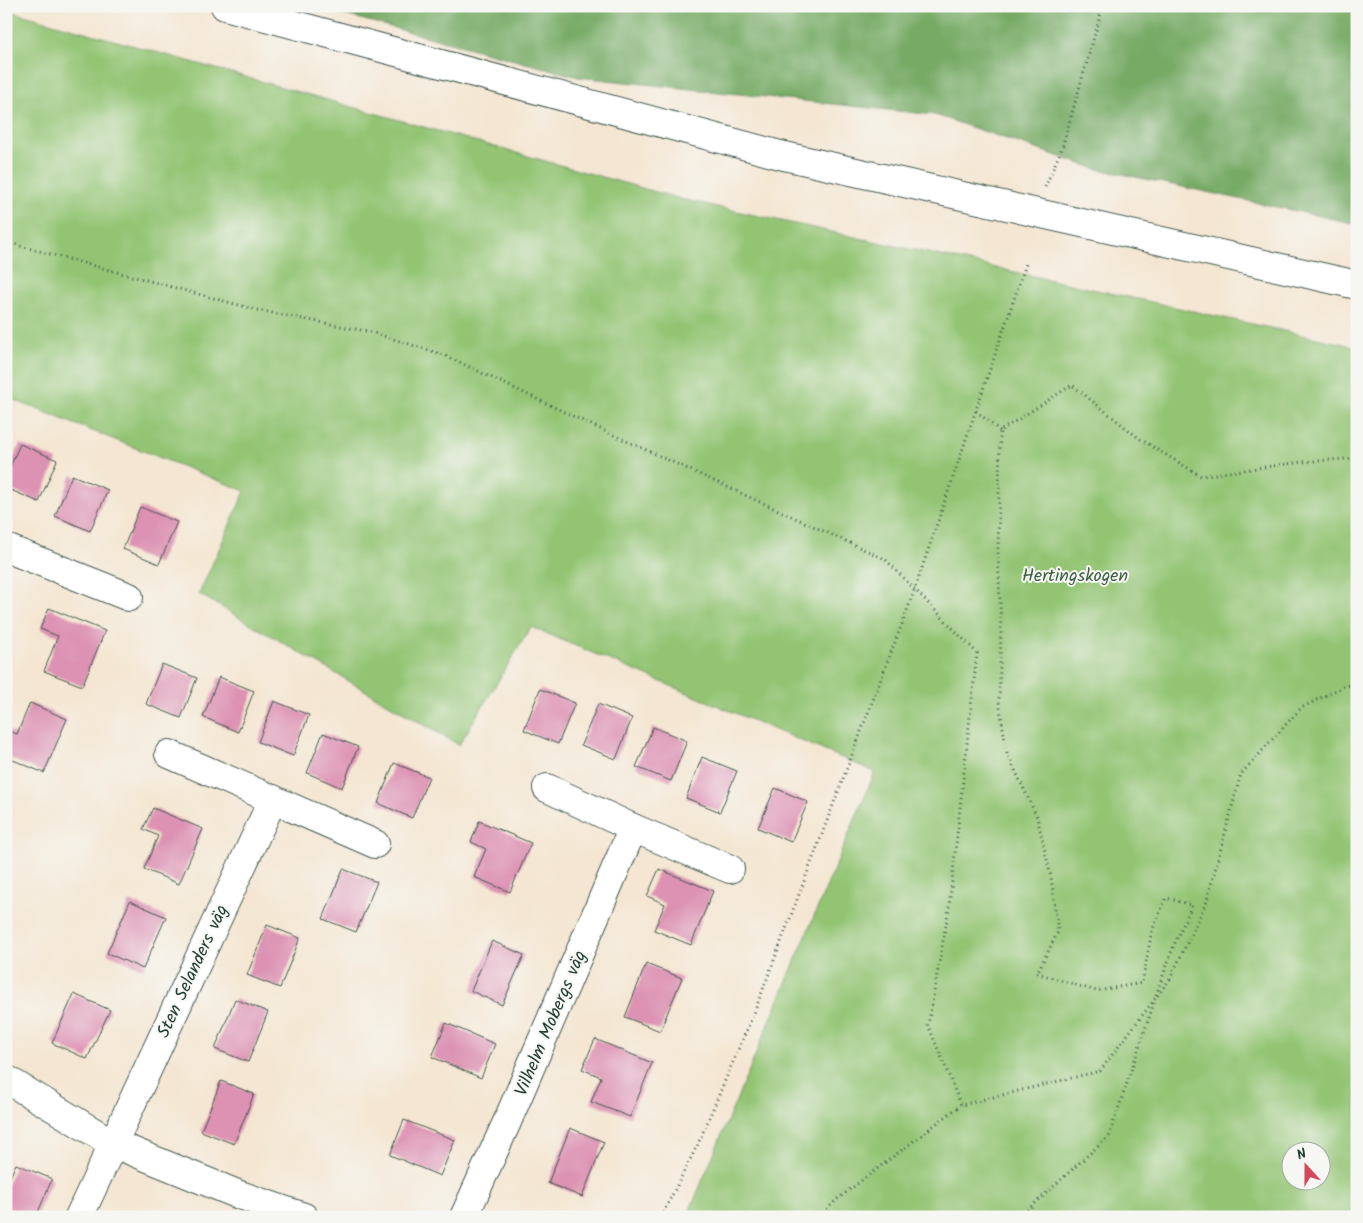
<svg xmlns="http://www.w3.org/2000/svg" width="1363" height="1223" viewBox="0 0 1363 1223" font-family="Kalam,sans-serif">
  <style>
    .green { fill: #93c473; stroke: #598054; fill-rule: evenodd }
    .forest { fill: #76aa65; stroke: #4a744c }
    .building { fill: #dd92b3 }
    .lines { fill: none; stroke-linecap: round; stroke-linejoin: round }
    .street-casing { stroke: #3f564c; stroke-width: 30 }
    .secondary-casing { stroke: #3f564c; stroke-width: 30 }
    .path { stroke: #3f564c; stroke-width: 3; stroke-dasharray: 1 4; stroke-linecap: butt }
    .street { stroke: #fff; stroke-width: 28 }
    .secondary { stroke: #fff; stroke-width: 28 }
    .labels { text-anchor: middle; stroke-width: 4; stroke-linejoin: round; paint-order: stroke }
    .park-label { font-size: 18px; fill: #3c5f44; stroke: #f6f6f2 }
    .street-label { font-size: 18px; fill: #1f3d34; stroke: #f6f6f2 }
  </style>
  <rect width="100%" height="100%" fill="#f6f6f2"/>
  <filter id="ink" filterUnits="userSpaceOnUse"><feTurbulence type="fractalNoise" baseFrequency=".02" numOctaves="2"/><feDisplacementMap in="SourceGraphic" scale="10" xChannelSelector="R" yChannelSelector="G"/><feConvolveMatrix kernelMatrix="1 2 1 2 8 2 1 2 1" color-interpolation-filters="sRGB"/></filter>
  <filter id="wash" filterUnits="userSpaceOnUse"><feTurbulence type="fractalNoise" baseFrequency=".0096" numOctaves="4" result="noise"/><feDisplacementMap in="SourceGraphic" scale="20" xChannelSelector="R" yChannelSelector="G"/><feGaussianBlur stdDeviation="1.12" result="paint"/><feColorMatrix in="noise" values="0 0 0 0 0 0 0 0 0 0 0 0 0 0 0 0 0 1.4 0 .05"/><feComposite in="paint" operator="in"/></filter>
  <g filter="url(#wash)">
    <rect width="100%" height="100%" fill="#f4e6d2"/>
    <path class="green" d="M6,10L681,199L1357,347V1217H687L875,772L531,627L459,745L199,594L245,491L6,397ZM1290,1150H1320V1180H1290Z"/>
    <path class="forest" d="M312,6H1357V224L1093,168L935,115L578,77Z"/>
    <g id="blocks">
      <g class="building">
        <path d="M20,444L57,460L39,502L6,488V476Z"/>
        <path d="M72,475L108,490L90,531L55,516Z"/>
        <path d="M140,507L177,522L159,564L123,549Z"/>
        <path d="M49,608L105,631L82,686L44,671L58,636L40,629Z"/>
        <path d="M162,664L197,678L181,718L146,704Z"/>
        <path d="M219,677L254,691L238,732L203,717Z"/>
        <path d="M540,689L575,703L558,744L524,730Z"/>
        <path d="M274,701L309,715L293,756L258,742Z"/>
        <path d="M30,703L67,719L44,773L6,757V730L17,734Z"/>
        <path d="M598,704L632,718L616,759L581,745Z"/>
        <path d="M653,727L687,741L671,781L636,767Z"/>
        <path d="M323,733L358,747L342,788L307,773Z"/>
        <path d="M702,757L737,771L720,812L686,798Z"/>
        <path d="M394,763L429,777L412,818L378,803Z"/>
        <path d="M775,788L808,802L791,842L758,828Z"/>
        <path d="M153,808L203,829L179,884L144,869L158,836L143,829Z"/>
        <path d="M479,821L531,843L510,892L474,877L486,849L471,842Z"/>
        <path d="M343,869L377,882L356,932L323,919Z"/>
        <path d="M659,869L713,891L691,945L654,930L665,904L647,896Z"/>
        <path d="M130,901L166,917L143,969L107,953Z"/>
        <path d="M267,925L300,938L280,988L247,975Z"/>
        <path d="M492,941L524,955L502,1005L471,991Z"/>
        <path d="M646,964L682,978L660,1031L625,1017Z"/>
        <path d="M74,994L110,1010L87,1059L52,1043Z"/>
        <path d="M235,999L268,1012L248,1062L215,1049Z"/>
        <path d="M446,1023L495,1044L481,1078L432,1057Z"/>
        <path d="M595,1039L652,1063L630,1117L591,1102L601,1077L582,1069Z"/>
        <path d="M221,1081L254,1094L234,1144L201,1131Z"/>
        <path d="M404,1120L455,1140L440,1176L390,1155Z"/>
        <path d="M570,1128L604,1142L582,1197L548,1183Z"/>
        <path d="M16,1164L52,1179L36,1217H6V1186Z"/>
      </g>
    </g>
  </g>
  <g filter="url(#ink)">
    <use href="#blocks" fill-opacity="0" stroke="#3f564c" stroke-width="1"/>
    <g class="lines">
      <defs>
        <g id="street">
          <path d="M6,548L129,597"/>
          <path d="M169,754L375,844"/>
          <path d="M547,788L633,828L730,869"/>
          <path d="M6,1079L112,1143L237,1194L304,1217"/>
          <path d="M79,1217L273,799"/>
          <path d="M464,1217L507,1122L633,828"/>
        </g>
        <path id="secondary" d="M225,6L780,155L1357,285"/>
      </defs>
      <use href="#street" class="street-casing"/>
      <use href="#secondary" class="secondary-casing"/>
      <g class="path">
        <path d="M1045,187L1062,148L1103,6"/>
        <path d="M6,242L257,310L371,332L444,355L596,427L885,559L977,653L949,908L928,1025L961,1105L1100,1071L1170,979L1206,903L1241,774L1301,708L1344,686L1357,684"/>
        <path d="M976,411L1000,431"/>
        <path d="M1156,995L1174,945L1192,905L1166,898L1152,931L1142,983L1096,991L1037,973L1058,932L1051,877L1037,817L1007,753L999,702L1001,629L998,551L1000,431L1072,385L1140,439L1201,476L1301,462L1357,458"/>
        <path d="M661,1217L697,1146L754,1013L911,600L1027,261"/>
        <path d="M820,1217L836,1200L961,1105"/>
        <path d="M897,1217H898"/>
        <path d="M1020,1217L1109,1136L1154,1003"/>
      </g>
      <use href="#street" class="street"/>
      <use href="#secondary" class="secondary"/>
    </g>
  </g>
  <g class="labels">
    <g class="park-label">
      <text x="1075" y="581">Hertingskogen</text>
    </g>
    <g class="street-label">
      <text transform="translate(192 971) rotate(-65)" y="6">Sten Selanders väg</text>
      <text transform="translate(550 1023) rotate(-67)" y="6">Vilhelm Mobergs väg</text>
    </g>
  </g>
  <rect width="1363" height="1223" fill="none" stroke="#f6f6f2" stroke-width="25"/>
  <g transform="translate(1306 1166) rotate(339)"><circle r="24" fill="#f6f6f2" stroke="#a0aca6"/>
  <path d="M0-4L9 19L0 12L-9 19Z" fill="#d1495b"/>
  <text y="-8" font-size="14" font-weight="bold" text-anchor="middle" fill="#1f3d34">N</text>
  </g>
</svg>
